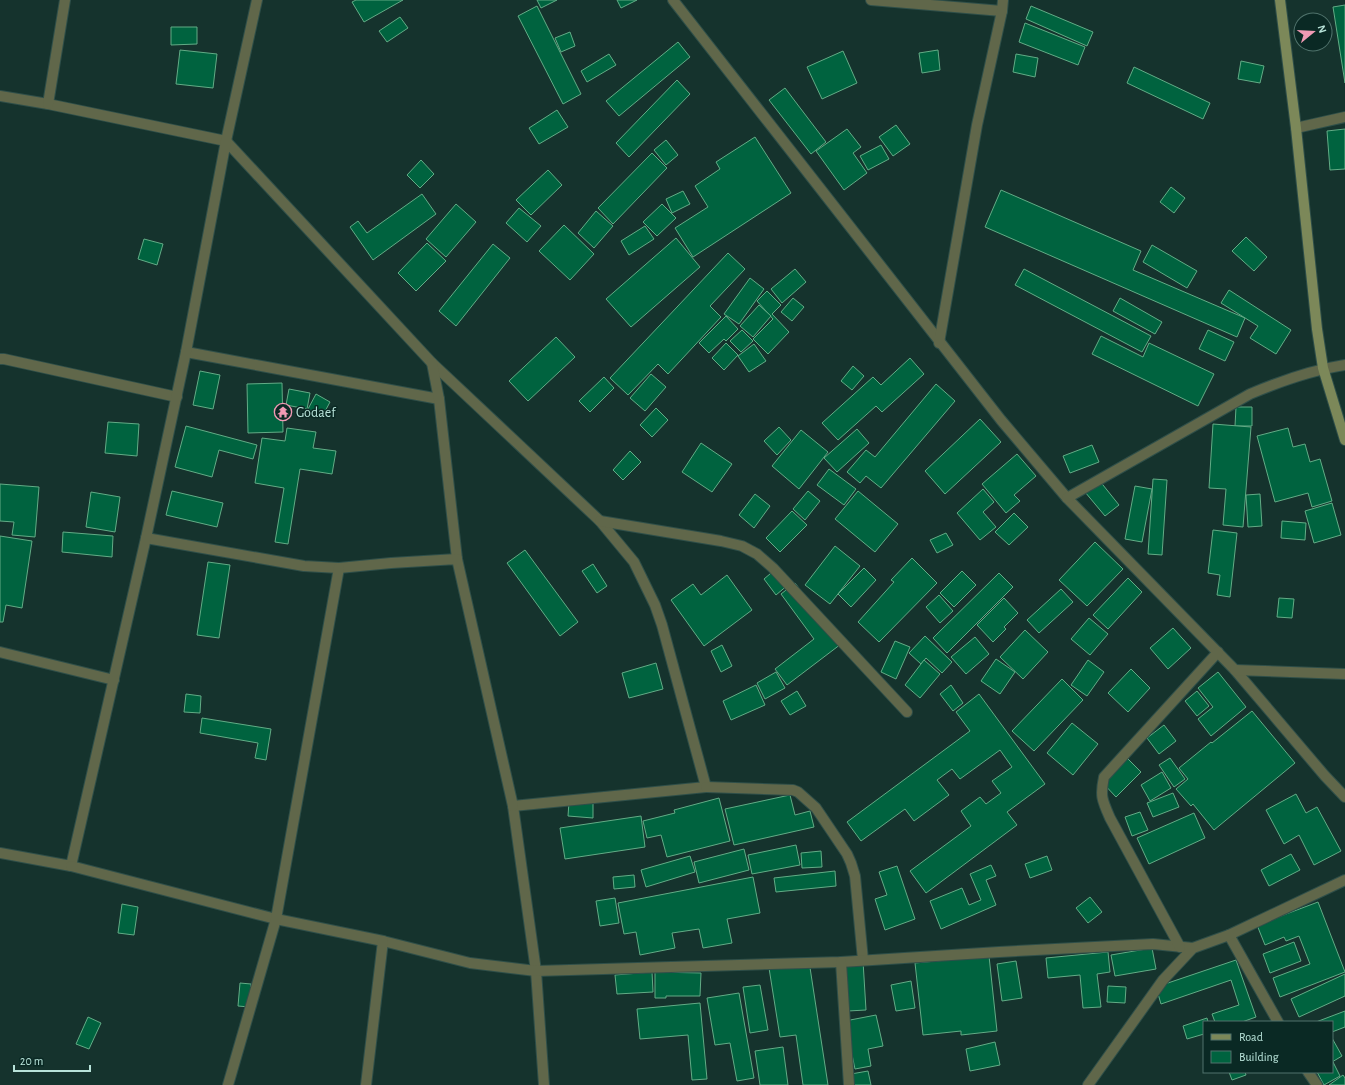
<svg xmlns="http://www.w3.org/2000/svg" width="1345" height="1085" viewBox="0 0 1345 1085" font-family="'Alegreya Sans',sans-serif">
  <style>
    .building { fill: #00633f; stroke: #62ac86 }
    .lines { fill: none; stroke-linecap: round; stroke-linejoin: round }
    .street-casing { stroke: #2f4f49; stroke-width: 12 }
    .secondary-casing { stroke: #2f4f49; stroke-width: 12 }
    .street { stroke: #60674a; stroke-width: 10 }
    .secondary { stroke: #7c8859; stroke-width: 10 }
    .labels { text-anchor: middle; stroke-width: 3; stroke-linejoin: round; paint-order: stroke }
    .poi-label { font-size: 14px; fill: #b8e3d9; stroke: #0a2924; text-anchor: start }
  </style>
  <rect width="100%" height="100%" fill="#15332d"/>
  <g class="building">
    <path d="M356,0H403L364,22L352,2Z"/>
    <path d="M537,0H557L541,8Z"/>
    <path d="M617,0H637L621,8Z"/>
    <path d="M1345,5V83L1333,7Z"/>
    <path d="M537,6L581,94L563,104L518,16Z"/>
    <path d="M1031,6L1093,32L1087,46L1026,19Z"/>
    <path d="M400,17L408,28L387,42L379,31Z"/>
    <path d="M1025,23L1085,47L1078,65L1019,42Z"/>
    <path d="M171,27H197V44L171,45Z"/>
    <path d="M570,32L575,46L561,52L555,38Z"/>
    <path d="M678,42L690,57L619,116L606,101Z"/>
    <path d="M180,50L217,54L213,88L176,84Z"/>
    <path d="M938,50L940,70L922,73L919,53Z"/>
    <path d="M843,51L857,83L822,99L807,67Z"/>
    <path d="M609,54L616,65L587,82L581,71Z"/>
    <path d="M1016,54L1038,58L1035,77L1013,72Z"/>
    <path d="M1241,61L1264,66L1260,83L1238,79Z"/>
    <path d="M1134,67L1210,103L1203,119L1127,83Z"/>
    <path d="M677,80L690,94L629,157L616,143Z"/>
    <path d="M785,88L826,142L811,154L769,100Z"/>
    <path d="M557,110L568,127L539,144L529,128Z"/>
    <path d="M896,125L910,144L893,156L879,137Z"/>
    <path d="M847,129L861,147L853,153L867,173L844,190L816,151Z"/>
    <path d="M1345,129V169L1330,170L1327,131Z"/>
    <path d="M755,137L791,193L693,257L675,228L708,207L695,186L720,169L716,162Z"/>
    <path d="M666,140L678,155L666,165L654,150Z"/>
    <path d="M881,145L889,159L868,170L860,156Z"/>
    <path d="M652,153L667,168L613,224L598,208Z"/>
    <path d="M421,160L434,174L420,188L407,175Z"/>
    <path d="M548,170L562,185L531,215L516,200Z"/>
    <path d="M1171,187L1185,198L1174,213L1160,202Z"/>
    <path d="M1001,190L1141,251L1133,270L1245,318L1237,337L985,227Z"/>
    <path d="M683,191L690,204L672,213L666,199Z"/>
    <path d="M422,194L436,214L373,260L350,227L358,221L367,233Z"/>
    <path d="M456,204L476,222L446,257L426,239Z"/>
    <path d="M662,204L676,218L657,236L643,222Z"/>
    <path d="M519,208L541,226L527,242L506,223Z"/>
    <path d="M596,211L613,226L594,248L578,233Z"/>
    <path d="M564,225L594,254L570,280L539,251Z"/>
    <path d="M645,226L654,239L629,255L621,241Z"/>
    <path d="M1246,237L1267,257L1254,271L1232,251Z"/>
    <path d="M676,238L700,267L631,327L606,299Z"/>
    <path d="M144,239L163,244L157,265L138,259Z"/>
    <path d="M427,243L446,261L416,291L398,273Z"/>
    <path d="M493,244L510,258L456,326L439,311Z"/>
    <path d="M1152,245L1197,271L1187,288L1143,262Z"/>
    <path d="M728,253L745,269L710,306L721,317L668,374L658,364L628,395L610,378Z"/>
    <path d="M795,269L806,282L782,303L771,289Z"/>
    <path d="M1024,269L1151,336L1142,352L1015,285Z"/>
    <path d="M750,278L764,289L739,324L724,314Z"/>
    <path d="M1229,290L1291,330L1276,354L1250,338L1258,326L1221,303Z"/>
    <path d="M767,291L781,305L772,314L789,332L768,354L753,339L773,319L757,301Z"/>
    <path d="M793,298L804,307L792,321L781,312Z"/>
    <path d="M1120,298L1162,322L1155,334L1113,311Z"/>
    <path d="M759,305L771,316L753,337L740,326Z"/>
    <path d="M726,316L738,329L726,341L724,339L709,353L699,343Z"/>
    <path d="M742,330L753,341L741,352L730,341Z"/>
    <path d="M1208,330L1234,342L1225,361L1199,349Z"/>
    <path d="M1101,336L1143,357L1149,343L1214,374L1198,406L1092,354Z"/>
    <path d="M556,337L575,357L528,401L509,381Z"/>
    <path d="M726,343L738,355L724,370L712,358Z"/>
    <path d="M754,344L766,361L749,372L738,356Z"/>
    <path d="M910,358L924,374L882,412L876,406L838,440L822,423L873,377L881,385Z"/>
    <path d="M853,366L864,376L852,390L841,381Z"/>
    <path d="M200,371L220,375L213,409L193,405Z"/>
    <path d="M651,374L666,387L645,411L630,398Z"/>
    <path d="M604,377L614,388L590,412L579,401Z"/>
    <path d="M282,383L283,432L248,433L247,384Z"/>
    <path d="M936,384L955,401L881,488L866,476L860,483L847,472L866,450L875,457Z"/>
    <path d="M289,389L310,393L307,409L286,405Z"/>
    <path d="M316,394L330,402L322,417L308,409Z"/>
    <path d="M1236,407H1252V426H1235Z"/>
    <path d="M656,408L668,420L652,437L640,425Z"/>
    <path d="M980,419L1001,442L945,494L925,471Z"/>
    <path d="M108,422L139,424L137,456L105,453Z"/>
    <path d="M1213,424L1251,427L1243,527L1223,525L1226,489L1209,488Z"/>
    <path d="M186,426L257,445L253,459L219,450L212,477L175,467Z"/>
    <path d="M779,427L791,440L777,455L764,441Z"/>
    <path d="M287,428L316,432L313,448L336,451L332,474L300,469L288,544L275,542L284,488L255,483L262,438L285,441Z"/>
    <path d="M1288,428L1293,447L1305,444L1310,462L1320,459L1332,501L1312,507L1308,493L1275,502L1257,436Z"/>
    <path d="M857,429L869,443L837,472L824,458Z"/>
    <path d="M801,430L828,452L799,489L772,466Z"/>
    <path d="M701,443L732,464L712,492L682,472Z"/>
    <path d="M1092,445L1099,462L1070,473L1063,456Z"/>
    <path d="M630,451L641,462L623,480L613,470Z"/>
    <path d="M1017,454L1036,476L1014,495L1020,501L1006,513L982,484Z"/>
    <path d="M829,469L856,489L844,505L817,485Z"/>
    <path d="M1153,479L1167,480L1162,555L1148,554Z"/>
    <path d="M1099,480L1119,505L1105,516L1085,492Z"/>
    <path d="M0,484L39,487L35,537L12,535L14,522L0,521Z"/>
    <path d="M1135,486L1152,489L1142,542L1125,539Z"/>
    <path d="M983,489L994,502L983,512L996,527L980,540L957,513Z"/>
    <path d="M172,491L223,503L217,527L166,515Z"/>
    <path d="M808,491L820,501L805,520L793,509Z"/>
    <path d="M858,491L898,524L875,552L835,519Z"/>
    <path d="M91,492L120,497L115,532L86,527Z"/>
    <path d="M755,494L770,506L754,528L739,515Z"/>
    <path d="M1260,494L1262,526L1248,527L1246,495Z"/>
    <path d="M1332,503L1341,535L1314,543L1305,511Z"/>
    <path d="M792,511L807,525L780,552L766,538Z"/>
    <path d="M1014,513L1028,527L1009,545L995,532Z"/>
    <path d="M1282,521L1306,523L1305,540L1281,538Z"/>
    <path d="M1213,530L1237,533L1230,597L1217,595L1220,575L1208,573Z"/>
    <path d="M63,532L113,536L112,557L62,552Z"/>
    <path d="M946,533L953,545L937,553L930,540Z"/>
    <path d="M0,536L32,541L22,608L6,605L3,622H0Z"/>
    <path d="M1095,542L1123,569L1087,606L1059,580Z"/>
    <path d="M835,546L860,566L830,604L805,585Z"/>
    <path d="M525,550L578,622L560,636L507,563Z"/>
    <path d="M912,558L937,583L879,642L858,622L894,582L891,580Z"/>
    <path d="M208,562L230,565L219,638L197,635Z"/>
    <path d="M593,564L607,586L597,593L582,571Z"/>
    <path d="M777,568L789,584L776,595L764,579Z"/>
    <path d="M864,568L876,580L851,607L838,594Z"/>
    <path d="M962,571L976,585L954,607L940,593Z"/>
    <path d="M999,573L1013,587L947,653L933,638Z"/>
    <path d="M727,575L752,610L704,646L671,600L693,584L701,595Z"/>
    <path d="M1128,578L1142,592L1108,629L1093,615Z"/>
    <path d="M795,583L841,644L787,685L775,669L814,639L781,594Z"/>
    <path d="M1061,589L1073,602L1039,633L1027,620Z"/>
    <path d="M939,595L953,611L940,623L926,607Z"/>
    <path d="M1004,598L1018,613L1004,627L1006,629L993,642L977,625Z"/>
    <path d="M1279,598L1294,599L1292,618L1277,617Z"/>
    <path d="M1089,618L1108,634L1090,655L1071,639Z"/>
    <path d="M1173,628L1191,648L1168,669L1150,648Z"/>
    <path d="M1025,630L1048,652L1023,679L1000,657Z"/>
    <path d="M925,636L952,662L942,673L926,658L921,664L909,653Z"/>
    <path d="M975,637L989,654L966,674L951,657Z"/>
    <path d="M895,641L910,647L896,679L881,672Z"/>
    <path d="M722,645L732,666L721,672L711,651Z"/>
    <path d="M996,659L1015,672L1000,694L981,681Z"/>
    <path d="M924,660L940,674L920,698L905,685Z"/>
    <path d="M1088,660L1104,672L1087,696L1071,685Z"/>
    <path d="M656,663L663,689L629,698L622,673Z"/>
    <path d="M1131,669L1150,688L1128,712L1108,693Z"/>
    <path d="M776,672L785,688L765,699L757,683Z"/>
    <path d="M1218,672L1246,707L1211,736L1198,719L1213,707L1198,688Z"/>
    <path d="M1062,679L1083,700L1034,751L1012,731Z"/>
    <path d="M756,685L765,705L731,720L723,701Z"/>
    <path d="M951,685L963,703L953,711L940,694Z"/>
    <path d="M797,691L806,706L790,715L781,701Z"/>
    <path d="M1197,691L1209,706L1197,716L1185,701Z"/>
    <path d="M186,694L201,696L200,713L184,712Z"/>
    <path d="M979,694L1045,784L1007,812L1017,825L926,893L910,871L971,826L961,811L980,797L986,804L1001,793L992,781L1012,767L1000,750L960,779L952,769L937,780L949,795L914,821L905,809L861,841L847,822L970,731L956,712Z"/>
    <path d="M1252,711L1295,763L1214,830L1193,804L1191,806L1176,789L1188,779L1179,768L1211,742L1212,743Z"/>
    <path d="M202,718L271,729L266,760L255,758L258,743L200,733Z"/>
    <path d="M1072,723L1098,744L1073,775L1047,753Z"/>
    <path d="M1164,725L1176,741L1159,754L1147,738Z"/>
    <path d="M1125,756L1141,772L1116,797L1101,781Z"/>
    <path d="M1170,758L1185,779L1174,787L1159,765Z"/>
    <path d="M1162,772L1171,788L1150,801L1141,785Z"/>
    <path d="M1173,793L1179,807L1153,817L1147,803Z"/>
    <path d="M1296,794L1306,813L1317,807L1341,851L1314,865L1299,835L1284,844L1266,810Z"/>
    <path d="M790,795L795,815L810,811L814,827L734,845L725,809Z"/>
    <path d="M719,798L730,841L667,857L661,835L647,838L643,821L675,813L674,810Z"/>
    <path d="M569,802L593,803V818L568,816Z"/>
    <path d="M1140,812L1148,830L1132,836L1125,817Z"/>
    <path d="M1194,813L1205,838L1149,864L1137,838Z"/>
    <path d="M641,816L645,847L565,859L560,828Z"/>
    <path d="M796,845L800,865L752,874L748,855Z"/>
    <path d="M744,849L749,870L699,883L694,862Z"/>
    <path d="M821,851L822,867L802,868L801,853Z"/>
    <path d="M1291,854L1300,870L1269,886L1261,870Z"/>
    <path d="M690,856L695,872L646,887L641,870Z"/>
    <path d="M1047,856L1052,870L1030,878L1025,864Z"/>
    <path d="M991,865L996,876L986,880L996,905L941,929L930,901L962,888L969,905L981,900L970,874Z"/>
    <path d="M897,866L915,919L885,930L875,899L887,895L879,872Z"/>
    <path d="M835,871L836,886L776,892L774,878Z"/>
    <path d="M634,875L635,887L614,889L613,877Z"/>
    <path d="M753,877L760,913L727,919L732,943L703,948L699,929L672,933L675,948L640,955L636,932L624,934L618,903Z"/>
    <path d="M1090,897L1102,912L1088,923L1076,908Z"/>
    <path d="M615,898L619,923L600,926L596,901Z"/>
    <path d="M1318,902L1345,972L1280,997L1273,978L1310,964L1299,936L1286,941L1284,937L1265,945L1257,925Z"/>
    <path d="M122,904L138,907L134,935L118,933Z"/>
    <path d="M1294,942L1301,961L1270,973L1263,954Z"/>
    <path d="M1152,948L1156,969L1115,976L1111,955Z"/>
    <path d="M1108,952L1110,972L1097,974L1101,1007L1083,1008L1080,975L1048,978L1046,958Z"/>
    <path d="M989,956L997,1031L961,1035V1031L923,1035L915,963Z"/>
    <path d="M1236,960L1256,1017L1242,1022H1215L1212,1014L1239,1005L1231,980L1161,1004L1156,987Z"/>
    <path d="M809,961L828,1085H803L796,1035L780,1037L769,968Z"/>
    <path d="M845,961H863L866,1010L848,1011Z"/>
    <path d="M1016,961L1022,998L1002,1001L997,964Z"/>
    <path d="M652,972L653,992L617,994L615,975Z"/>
    <path d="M655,972L701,973L700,996H666V998H655Z"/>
    <path d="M1345,974V996L1299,1017L1291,999Z"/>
    <path d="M911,981L915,1008L896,1011L891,985Z"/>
    <path d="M240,983L251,984L249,1007L238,1006Z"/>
    <path d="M760,985L768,1030L750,1033L743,987Z"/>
    <path d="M1108,986L1126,987L1125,1003L1107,1002Z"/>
    <path d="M739,993L754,1078L737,1081L730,1043L715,1045L707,998Z"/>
    <path d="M700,1003L707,1079L692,1080L688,1035L640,1039L637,1009Z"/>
    <path d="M1345,1011V1027L1332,1032V1022H1316Z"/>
    <path d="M876,1015L883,1046L868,1049L871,1066L855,1069L845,1021Z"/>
    <path d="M88,1017L101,1023L89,1049L76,1044Z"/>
    <path d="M1207,1018L1208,1022H1204V1034L1187,1039L1183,1026Z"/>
    <path d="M1332,1038L1342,1056L1332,1062Z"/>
    <path d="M995,1042L1000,1065L970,1071L966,1049Z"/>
    <path d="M783,1047L788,1085H760L755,1051Z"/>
    <path d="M1333,1062L1340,1076L1324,1085L1317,1072H1332Z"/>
    <path d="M868,1071L871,1085H854L851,1074Z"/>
    <path d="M1229,1072H1245L1246,1075L1232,1080Z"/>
    <path d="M1343,1075L1345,1078V1085H1329Z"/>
  </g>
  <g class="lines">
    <defs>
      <g id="street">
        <path d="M673,0L1001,420L1067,498L1235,670L1325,776L1345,797"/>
        <path d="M871,0L1002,11"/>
        <path d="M0,96L48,104L226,141L432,363L600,521L634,562L655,605L662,625L706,787L513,806L536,971L544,1085"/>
        <path d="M48,104L65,0"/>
        <path d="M1296,128L1345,117"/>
        <path d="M939,343L977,125L1002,11L1003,0"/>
        <path d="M186,352L439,399"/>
        <path d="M0,359H4L177,397"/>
        <path d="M432,363L439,399L457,559"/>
        <path d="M1067,498L1250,394C1281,381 1312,370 1345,365"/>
        <path d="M600,521L721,541L742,546L757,554L773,568L907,712"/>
        <path d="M146,538L304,566L339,568L391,563L457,559L513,806"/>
        <path d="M0,652L114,680"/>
        <path d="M1235,670L1345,674"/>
        <path d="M706,787L793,790L798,792L816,808L847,854L851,863L855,876L863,960"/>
        <path d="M0,853L71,866L146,538L186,352L226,141L257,0"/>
        <path d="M71,866L276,919L383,941L470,963L536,971L841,962L999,952L1153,944L1193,948"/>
        <path d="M1229,935L1278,1022"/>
        <path d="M1180,947L1110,818C1102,800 1100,796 1104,777L1218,652"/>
        <path d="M841,962L849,1085"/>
        <path d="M1308,1072L1317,1085"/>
        <path d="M228,1085L276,919L339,568"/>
        <path d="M366,1085L383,941"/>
        <path d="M1088,1085L1163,980L1193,948L1229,935L1345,880"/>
      </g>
      <path id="secondary" d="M1280,0L1296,128L1317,329L1323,368L1345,440"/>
    </defs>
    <use href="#street" class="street-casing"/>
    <use href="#secondary" class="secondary-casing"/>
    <use href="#street" class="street"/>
    <use href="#secondary" class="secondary"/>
  </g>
  <defs>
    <symbol id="temple-ring" viewBox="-11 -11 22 22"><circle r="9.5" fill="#0a2924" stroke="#f09ab4" stroke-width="1.5"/><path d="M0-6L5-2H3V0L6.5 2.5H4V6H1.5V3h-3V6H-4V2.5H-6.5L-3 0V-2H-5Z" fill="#f09ab4"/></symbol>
  </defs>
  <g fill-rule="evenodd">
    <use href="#temple-ring" x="273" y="402" width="20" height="20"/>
  </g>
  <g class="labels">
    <g class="poi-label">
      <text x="296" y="417">Godaef</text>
    </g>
  </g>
  <rect x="1203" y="1021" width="130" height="52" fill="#0a2924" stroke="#50736c"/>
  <rect x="1211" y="1034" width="20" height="6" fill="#7c8859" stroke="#50736c"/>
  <text x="1239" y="1041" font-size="12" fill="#b8e3d9">Road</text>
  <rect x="1211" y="1051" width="20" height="12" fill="#00633f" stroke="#50736c"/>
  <text x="1239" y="1061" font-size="12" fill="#b8e3d9">Building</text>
  <g transform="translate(1313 32) rotate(72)"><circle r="19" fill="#0a2924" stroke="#50736c"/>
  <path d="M0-3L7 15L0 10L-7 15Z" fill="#f09ab4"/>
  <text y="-6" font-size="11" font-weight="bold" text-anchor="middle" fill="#b8e3d9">N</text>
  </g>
  <path d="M14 1065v6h76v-6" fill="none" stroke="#b8e3d9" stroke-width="2"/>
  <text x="20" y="1065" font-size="12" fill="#b8e3d9" stroke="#0a2924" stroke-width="3" paint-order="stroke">20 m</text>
</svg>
